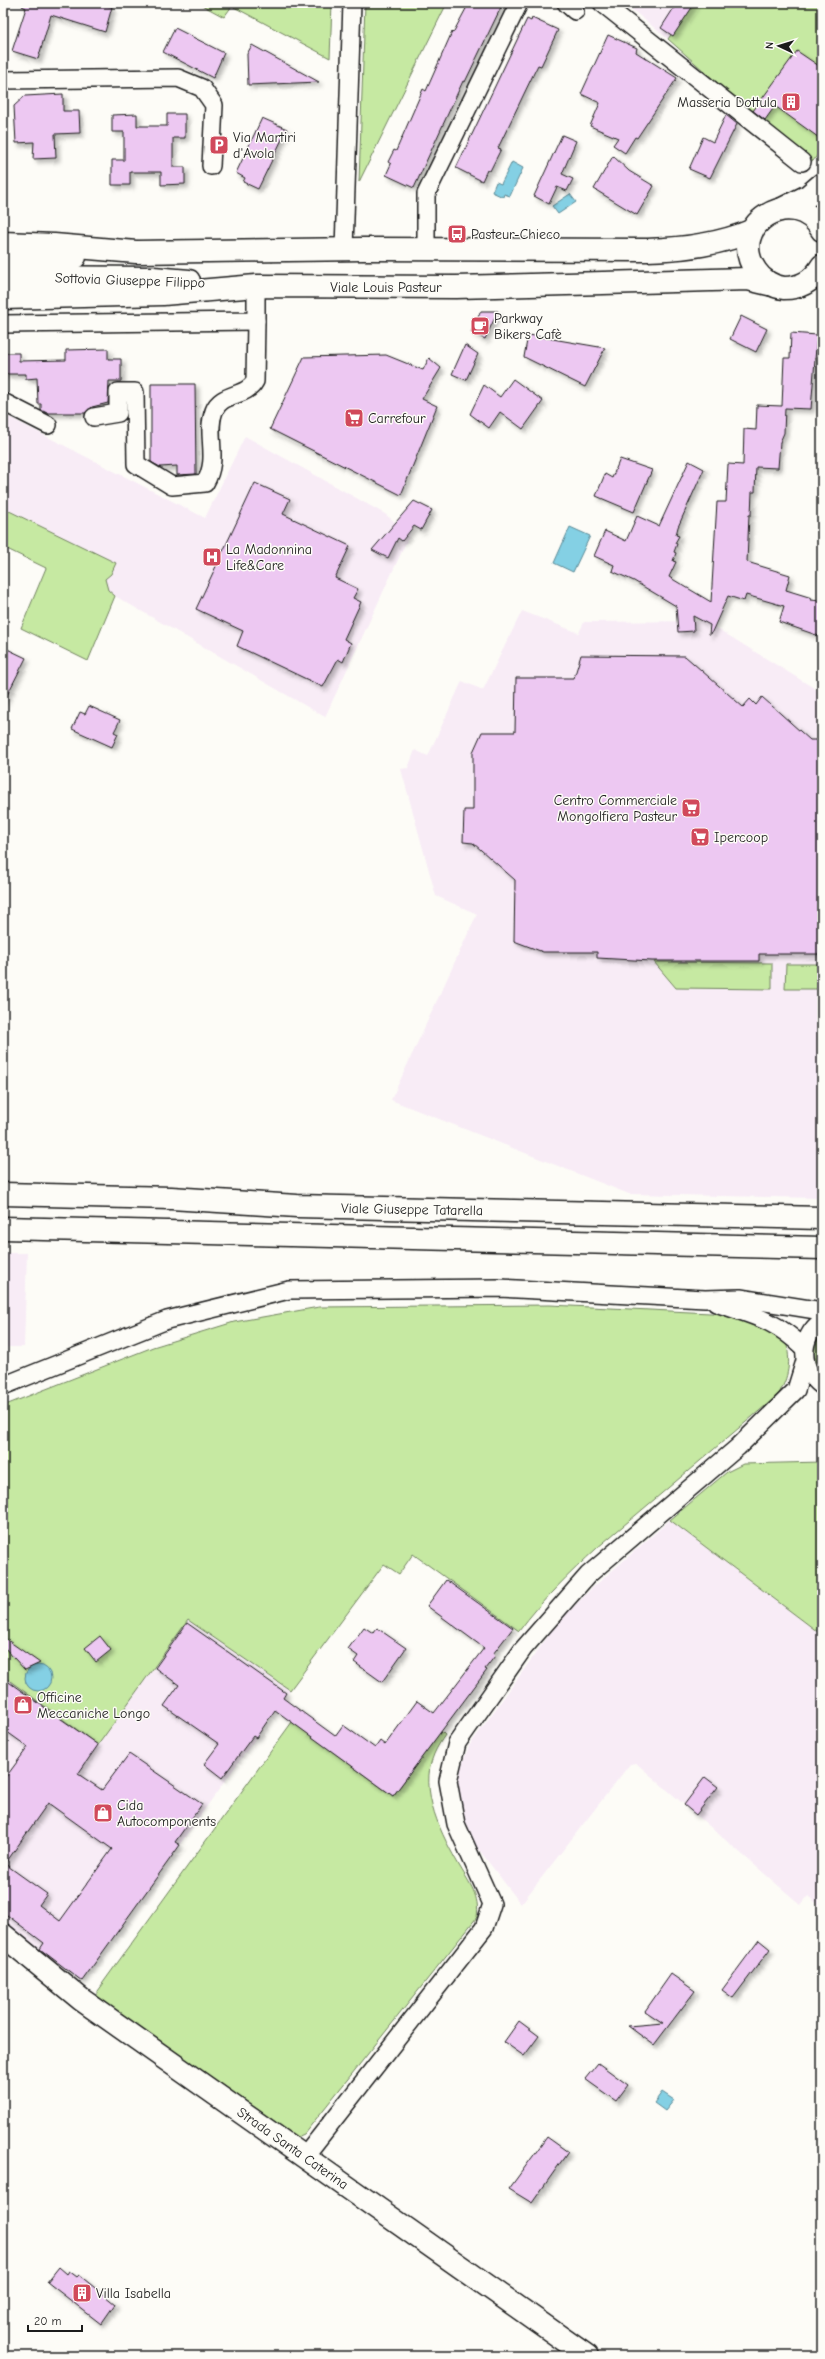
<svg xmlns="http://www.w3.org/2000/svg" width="825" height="2359" viewBox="0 0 825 2359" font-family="'Comic Neue',sans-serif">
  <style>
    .built { fill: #f8ecf6 }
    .green { fill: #c6e9a2; stroke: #71825f }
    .water { fill: #84d0e4; stroke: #5a8894 }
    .building { fill: #edc8f2; stroke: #1c1c1c; fill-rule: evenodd; filter: url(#shadow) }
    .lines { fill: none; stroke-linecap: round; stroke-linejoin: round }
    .street-casing { stroke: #1c1c1c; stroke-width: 20 }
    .secondary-casing { stroke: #1c1c1c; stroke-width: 25 }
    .street { stroke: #fdfcf7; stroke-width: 17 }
    .secondary { stroke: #fdfcf7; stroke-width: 22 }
    .labels { text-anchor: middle; stroke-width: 3; stroke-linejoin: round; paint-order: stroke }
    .poi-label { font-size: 14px; fill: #1c1c1c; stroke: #fdfcf7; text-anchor: start }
    .street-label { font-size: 14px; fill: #1c1c1c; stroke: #fdfcf7 }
  </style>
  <defs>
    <filter id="shadow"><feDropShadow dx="3.5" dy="3.5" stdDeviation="2" flood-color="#0004"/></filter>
  </defs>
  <rect width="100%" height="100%" fill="#fdfcf7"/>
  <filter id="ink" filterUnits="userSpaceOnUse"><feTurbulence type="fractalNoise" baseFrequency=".025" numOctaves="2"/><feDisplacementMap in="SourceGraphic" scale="8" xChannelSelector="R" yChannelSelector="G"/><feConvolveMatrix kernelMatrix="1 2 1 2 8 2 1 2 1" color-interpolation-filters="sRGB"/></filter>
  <g filter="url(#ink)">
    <g class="built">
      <path d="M624,3H694L668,39Z"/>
      <path d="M3,414L205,518L245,436L385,514L410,534L325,717L115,596L88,661L21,628L46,568L3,547Z"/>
      <path d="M522,611L579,633L584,622L705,621L822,693V1198L629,1194L391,1100L477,914L436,896L401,769L408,768L415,750L428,756L462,681L483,690Z"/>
      <path d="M3,1253H27L24,1347H3Z"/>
      <path d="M670,1520L822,1635V1908L808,1896L801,1905L636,1763L630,1764L521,1904L476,1846L462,1818L457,1789L458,1775L469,1746L556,1625L590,1590Z"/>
      <path d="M188,1619L290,1690L82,1981L39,1950L3,1919V1676L98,1745Z"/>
    </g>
    <g class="green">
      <path d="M198,3H332L330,58L232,6L224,17Z"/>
      <path d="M365,3H447L359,182Z"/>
      <path d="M694,3H822V149L813,161L750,112L668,39Z"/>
      <path d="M3,508L116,563L111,574L105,579L108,590L115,596L88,661L21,628L46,568L3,547Z"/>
      <path d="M654,962L772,963V989L676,988Z"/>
      <path d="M786,964H822V989H785Z"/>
      <path d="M550,1305L730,1314L748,1318L786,1341C791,1362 789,1377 778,1395L597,1548C569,1574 542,1600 519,1631L413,1554L399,1574L384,1564L290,1690L188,1620L98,1745L3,1676V1406L153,1347L234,1322L319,1307Z"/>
      <path d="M822,1334V1370C812,1359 813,1345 822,1334Z"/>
      <path d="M822,1462V1635L670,1520L727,1472L743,1464Z"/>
      <path d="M292,1722L393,1796L441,1731L445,1735C441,1741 437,1747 434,1754C418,1790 442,1836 460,1867C470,1884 480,1896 477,1917L304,2134L297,2137L97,1997V1991Z"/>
    </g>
    <g class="water">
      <path d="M512,162L523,168L510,196L504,194L503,197L492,192L496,182L501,184Z"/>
      <path d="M570,194L576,202L558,214L552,206Z"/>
      <path d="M570,527L590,536L573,572L554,563Z"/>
      <circle cx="38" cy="1678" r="13"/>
      <path d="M662,2092L674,2100L665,2111L654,2103Z"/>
    </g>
    <g class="building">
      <path d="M23,3H100L112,7L105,32L51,15L38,59L12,51L26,8L22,6Z"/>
      <path d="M469,3H503L465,82L463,81L414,188L386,175L391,164L388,162L394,150L396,151L423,89L426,91L452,32L453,33Z"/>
      <path d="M677,3H695L673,36L661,28Z"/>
      <path d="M532,18L558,30L541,66L538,65L534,73L498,148L501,149L490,171L487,170L482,181L456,168L527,19L531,21Z"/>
      <path d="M175,28L224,53L213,78L163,52Z"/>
      <path d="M608,35L637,48L636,52L677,78L637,138L635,137L625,153L613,145L618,138L590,126L600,103L581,94Z"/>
      <path d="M252,45L319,82L248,85L247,54Z"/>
      <path d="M797,51L822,68V140L775,106L765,120L753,111Z"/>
      <path d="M63,94V111H79L80,133L55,134L56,158L33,159L34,142L16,143L14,106L25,96Z"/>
      <path d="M137,114V126H167V114H185V138H173V167H185V184L161,185V172H130V185H112V160H124V132H112V115Z"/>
      <path d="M726,115L737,124L710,178L689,169L703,137L713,142Z"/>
      <path d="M262,118L287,129L258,189L243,182L245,178L236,173Z"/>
      <path d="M562,135L576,141L562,174L573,179L567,191L557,187L549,204L534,196Z"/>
      <path d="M613,156L629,171L654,186L637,215L594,189Z"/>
      <path d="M481,311H498L485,339L471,332Z"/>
      <path d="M741,316L767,329L756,352L730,339Z"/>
      <path d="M791,333L817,335L811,409L785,408L784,433L780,442L778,468L756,467L755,492H752L751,515H749L747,562L790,575L786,590L812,598L811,600L821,601L822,637L779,622L784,606L746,595L744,601L728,596L711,634H709L710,625L693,616L694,631L678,632L676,606L634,581L612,571L614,565L594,556L605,531L626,541L637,516L659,526L689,461L704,469L678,527L676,535L679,536L675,543L677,544L674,552L676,553L673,561L676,562L669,577L711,602L717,502H726L728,464L743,465L744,429L756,430L757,405L782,406L784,358H790Z"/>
      <path d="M528,335L535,336L605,348L585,387L524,357Z"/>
      <path d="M465,345L478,354L466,380L452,374Z"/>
      <path d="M108,349V359H121V381H109L108,403L92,407L85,413H47L41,410V404H38L37,378L26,379V374H3V353H19V361L66,360V350Z"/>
      <path d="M386,355L423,370L429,358L441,368L422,399L437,406L401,495L270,429L304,357Z"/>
      <path d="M513,379L543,401L523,429L500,412L489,428L470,414L484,385L500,397Z"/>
      <path d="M151,384H195L196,474L177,475V466L160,467L151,462Z"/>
      <path d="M620,459L652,470L634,512L596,496L605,474L612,478Z"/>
      <path d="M255,483L290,499L283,514L350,546L335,578L358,589L353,598L361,602L344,639L351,643L343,662L338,659L323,687L237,646L243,631L196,609Z"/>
      <path d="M414,501L432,510L421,530L414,526L402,541L398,538L388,558L372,550Z"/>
      <path d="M3,647L26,658L3,703Z"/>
      <path d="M581,655L685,656L743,707L750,699L756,705L762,697L810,740H822V954H759V961H652L597,958V952H543L514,941L515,880L473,843L463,842L464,810H473V752L482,732H515L516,678H574Z"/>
      <path d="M89,706L120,720L114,732L118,734L112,747L72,729L80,712L85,714Z"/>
      <path d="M446,1580L513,1628L493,1654L495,1656L485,1669L487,1670L393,1796L275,1710L256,1738L253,1736L222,1778L204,1764L219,1744L164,1706L179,1685L155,1668L187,1623L286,1693L283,1698L335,1736L343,1725L375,1748L380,1741L385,1745L417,1701L434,1713L484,1648L427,1606Z"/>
      <path d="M364,1627L373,1633L377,1628L406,1648L382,1682L354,1662L358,1656L348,1649Z"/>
      <path d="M100,1636L111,1650L96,1662L85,1648Z"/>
      <path d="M3,1637L40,1663L25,1670L3,1646Z"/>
      <path d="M3,1678L98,1745L78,1774L102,1790L129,1754L202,1804L175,1842L180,1845L82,1981L40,1949L44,1943L3,1912V1781L28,1747L3,1729ZM48,1803L112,1849L60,1921L39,1905L47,1894L5,1864Z"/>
      <path d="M705,1777L718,1787L696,1815L684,1805Z"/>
      <path d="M759,1940L770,1949L733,1998L722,1990Z"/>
      <path d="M671,1974L695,1991L654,2045L628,2026L663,2023L645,2011Z"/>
      <path d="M519,2021L539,2036L524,2056L504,2042Z"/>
      <path d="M598,2063L628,2085L616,2101L585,2079Z"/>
      <path d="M547,2137L568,2152L532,2203L509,2189Z"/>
      <path d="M59,2267L67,2274L69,2271L77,2277L79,2275L115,2304L101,2324L47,2282Z"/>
    </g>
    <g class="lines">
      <defs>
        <g id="street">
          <path d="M566,3L575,11"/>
          <path d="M602,3L802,162"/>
          <path d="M3,80L178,78L202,88L214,105L211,166"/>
          <path d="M344,249L352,3"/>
          <path d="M426,249V194L519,3"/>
          <path d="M3,324L256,321V286"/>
          <path d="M3,402L48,425"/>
          <path d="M94,417L118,413V392H135L136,464L172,486L205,483C220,458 205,434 214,411C221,392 246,398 255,381L256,321"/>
          <path d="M716,1303C754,1316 774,1319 804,1348"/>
          <path d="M822,1321C799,1337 799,1369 822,1386"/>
          <path d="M3,1386L167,1320L289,1290L499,1288L705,1299L740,1298L822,1311"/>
          <path d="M305,2156L484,1928L492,1904L456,1824L448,1781L457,1743L523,1649L588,1575L738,1447L796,1390L805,1361"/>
        </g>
        <g id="secondary">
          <path d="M782,209L808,196L822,184"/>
          <path d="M822,230C793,182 725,226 756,271C762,280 773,287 784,288C801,288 813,281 822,266"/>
          <path d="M3,243L54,245L136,252L364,249L647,250C683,249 718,245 751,231"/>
          <path d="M3,261L75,257"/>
          <path d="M3,277L153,278L189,281"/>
          <path d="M3,298L163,294L256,286L456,287L748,279L769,284"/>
          <path d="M3,1194L171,1198L297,1206L822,1218"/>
          <path d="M3,1228L822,1248"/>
          <path d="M3,1935L82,2000L587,2356"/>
        </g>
      </defs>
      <use href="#street" class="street-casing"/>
      <use href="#secondary" class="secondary-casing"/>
      <use href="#street" class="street"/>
      <use href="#secondary" class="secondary"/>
    </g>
  </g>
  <defs>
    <symbol id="building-square" viewBox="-11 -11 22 22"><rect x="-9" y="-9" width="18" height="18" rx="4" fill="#d1495b" stroke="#fdfcf7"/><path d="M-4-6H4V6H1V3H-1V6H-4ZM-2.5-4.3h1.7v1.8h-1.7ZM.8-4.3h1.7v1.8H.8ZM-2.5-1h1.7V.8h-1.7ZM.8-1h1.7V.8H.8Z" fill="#fff"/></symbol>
    <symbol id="parking-square" viewBox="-11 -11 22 22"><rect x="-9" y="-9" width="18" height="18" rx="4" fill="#d1495b" stroke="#fdfcf7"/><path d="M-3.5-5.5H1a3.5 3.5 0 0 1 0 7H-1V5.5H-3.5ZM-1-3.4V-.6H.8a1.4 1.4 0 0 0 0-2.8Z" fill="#fff"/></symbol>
    <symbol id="bus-square" viewBox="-11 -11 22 22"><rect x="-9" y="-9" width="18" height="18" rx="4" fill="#d1495b" stroke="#fdfcf7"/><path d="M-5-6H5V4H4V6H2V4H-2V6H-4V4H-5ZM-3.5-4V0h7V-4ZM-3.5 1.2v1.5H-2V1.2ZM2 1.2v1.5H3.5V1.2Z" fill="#fff"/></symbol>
    <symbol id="cafe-square" viewBox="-11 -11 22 22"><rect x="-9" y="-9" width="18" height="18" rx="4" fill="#d1495b" stroke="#fdfcf7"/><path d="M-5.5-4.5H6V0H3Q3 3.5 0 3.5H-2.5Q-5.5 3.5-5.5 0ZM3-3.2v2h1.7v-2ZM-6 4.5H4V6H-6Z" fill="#fff"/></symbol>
    <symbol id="supermarket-square" viewBox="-11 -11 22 22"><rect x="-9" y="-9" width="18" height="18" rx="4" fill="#d1495b" stroke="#fdfcf7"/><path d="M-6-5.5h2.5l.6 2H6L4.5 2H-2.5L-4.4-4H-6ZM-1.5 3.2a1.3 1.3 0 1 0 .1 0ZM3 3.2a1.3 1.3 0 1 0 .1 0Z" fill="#fff"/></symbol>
    <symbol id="hospital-square" viewBox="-11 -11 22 22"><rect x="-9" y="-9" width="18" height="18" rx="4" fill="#d1495b" stroke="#fdfcf7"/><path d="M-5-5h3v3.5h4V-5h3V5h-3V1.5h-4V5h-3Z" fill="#fff"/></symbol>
    <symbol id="shop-square" viewBox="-11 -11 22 22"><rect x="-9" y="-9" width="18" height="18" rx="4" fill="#d1495b" stroke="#fdfcf7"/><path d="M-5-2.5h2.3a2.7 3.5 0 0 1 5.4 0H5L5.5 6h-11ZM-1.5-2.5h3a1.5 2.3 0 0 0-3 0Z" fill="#fff"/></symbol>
  </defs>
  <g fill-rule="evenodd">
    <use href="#building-square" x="780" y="91" width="22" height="22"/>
    <use href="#parking-square" x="208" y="134" width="22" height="22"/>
    <use href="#bus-square" x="446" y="223" width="22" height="22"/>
    <use href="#cafe-square" x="469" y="315" width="22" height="22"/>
    <use href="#supermarket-square" x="343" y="407" width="22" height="22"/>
    <use href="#hospital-square" x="201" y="546" width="22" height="22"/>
    <use href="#supermarket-square" x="680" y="797" width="22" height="22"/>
    <use href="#supermarket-square" x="689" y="826" width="22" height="22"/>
    <use href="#shop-square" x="12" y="1694" width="22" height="22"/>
    <use href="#shop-square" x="92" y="1802" width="22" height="22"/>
    <use href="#building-square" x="71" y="2282" width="22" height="22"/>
  </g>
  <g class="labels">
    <g class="poi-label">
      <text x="777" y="107" text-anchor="end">Masseria Dottula</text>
      <text x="233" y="142">Via Martiri<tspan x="233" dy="16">d'Avola</tspan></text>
      <text x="471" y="239">Pasteur-Chieco</text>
      <text x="494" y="323">Parkway<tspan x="494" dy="16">Bikers Cafè</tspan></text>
      <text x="368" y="423">Carrefour</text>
      <text x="226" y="554">La Madonnina<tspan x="226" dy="16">Life&amp;Care</tspan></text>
      <text x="677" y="805" text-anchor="end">Centro Commerciale<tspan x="677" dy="16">Mongolfiera Pasteur</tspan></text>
      <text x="714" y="842">Ipercoop</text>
      <text x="37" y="1702">Officine<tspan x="37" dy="16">Meccaniche Longo</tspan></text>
      <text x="117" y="1810">Cida<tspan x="117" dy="16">Autocomponents</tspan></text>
      <text x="96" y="2298">Villa Isabella</text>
    </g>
    <g class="street-label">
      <text transform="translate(130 280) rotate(2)" y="5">Sottovia Giuseppe Filippo</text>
      <text x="386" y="292">Viale Louis Pasteur</text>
      <text transform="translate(412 1209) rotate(1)" y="5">Viale Giuseppe Tatarella</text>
      <text transform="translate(293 2148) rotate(35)" y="5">Strada Santa Caterina</text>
    </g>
  </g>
  <rect width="825" height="2359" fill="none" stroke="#fdfcf7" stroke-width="16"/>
  <rect x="8" y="8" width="809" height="2343" fill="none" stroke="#1c1c1c" stroke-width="1.5" filter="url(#ink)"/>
  <g transform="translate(779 46) rotate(274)" stroke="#fdfcf7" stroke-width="3" paint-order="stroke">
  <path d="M0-3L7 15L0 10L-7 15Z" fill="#1c1c1c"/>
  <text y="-6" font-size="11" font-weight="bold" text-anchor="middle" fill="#1c1c1c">N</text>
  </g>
  <path d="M28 2325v6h54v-6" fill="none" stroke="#1c1c1c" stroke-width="2"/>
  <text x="34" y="2325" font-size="12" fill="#1c1c1c" stroke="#fdfcf7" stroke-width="3" paint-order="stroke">20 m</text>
</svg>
